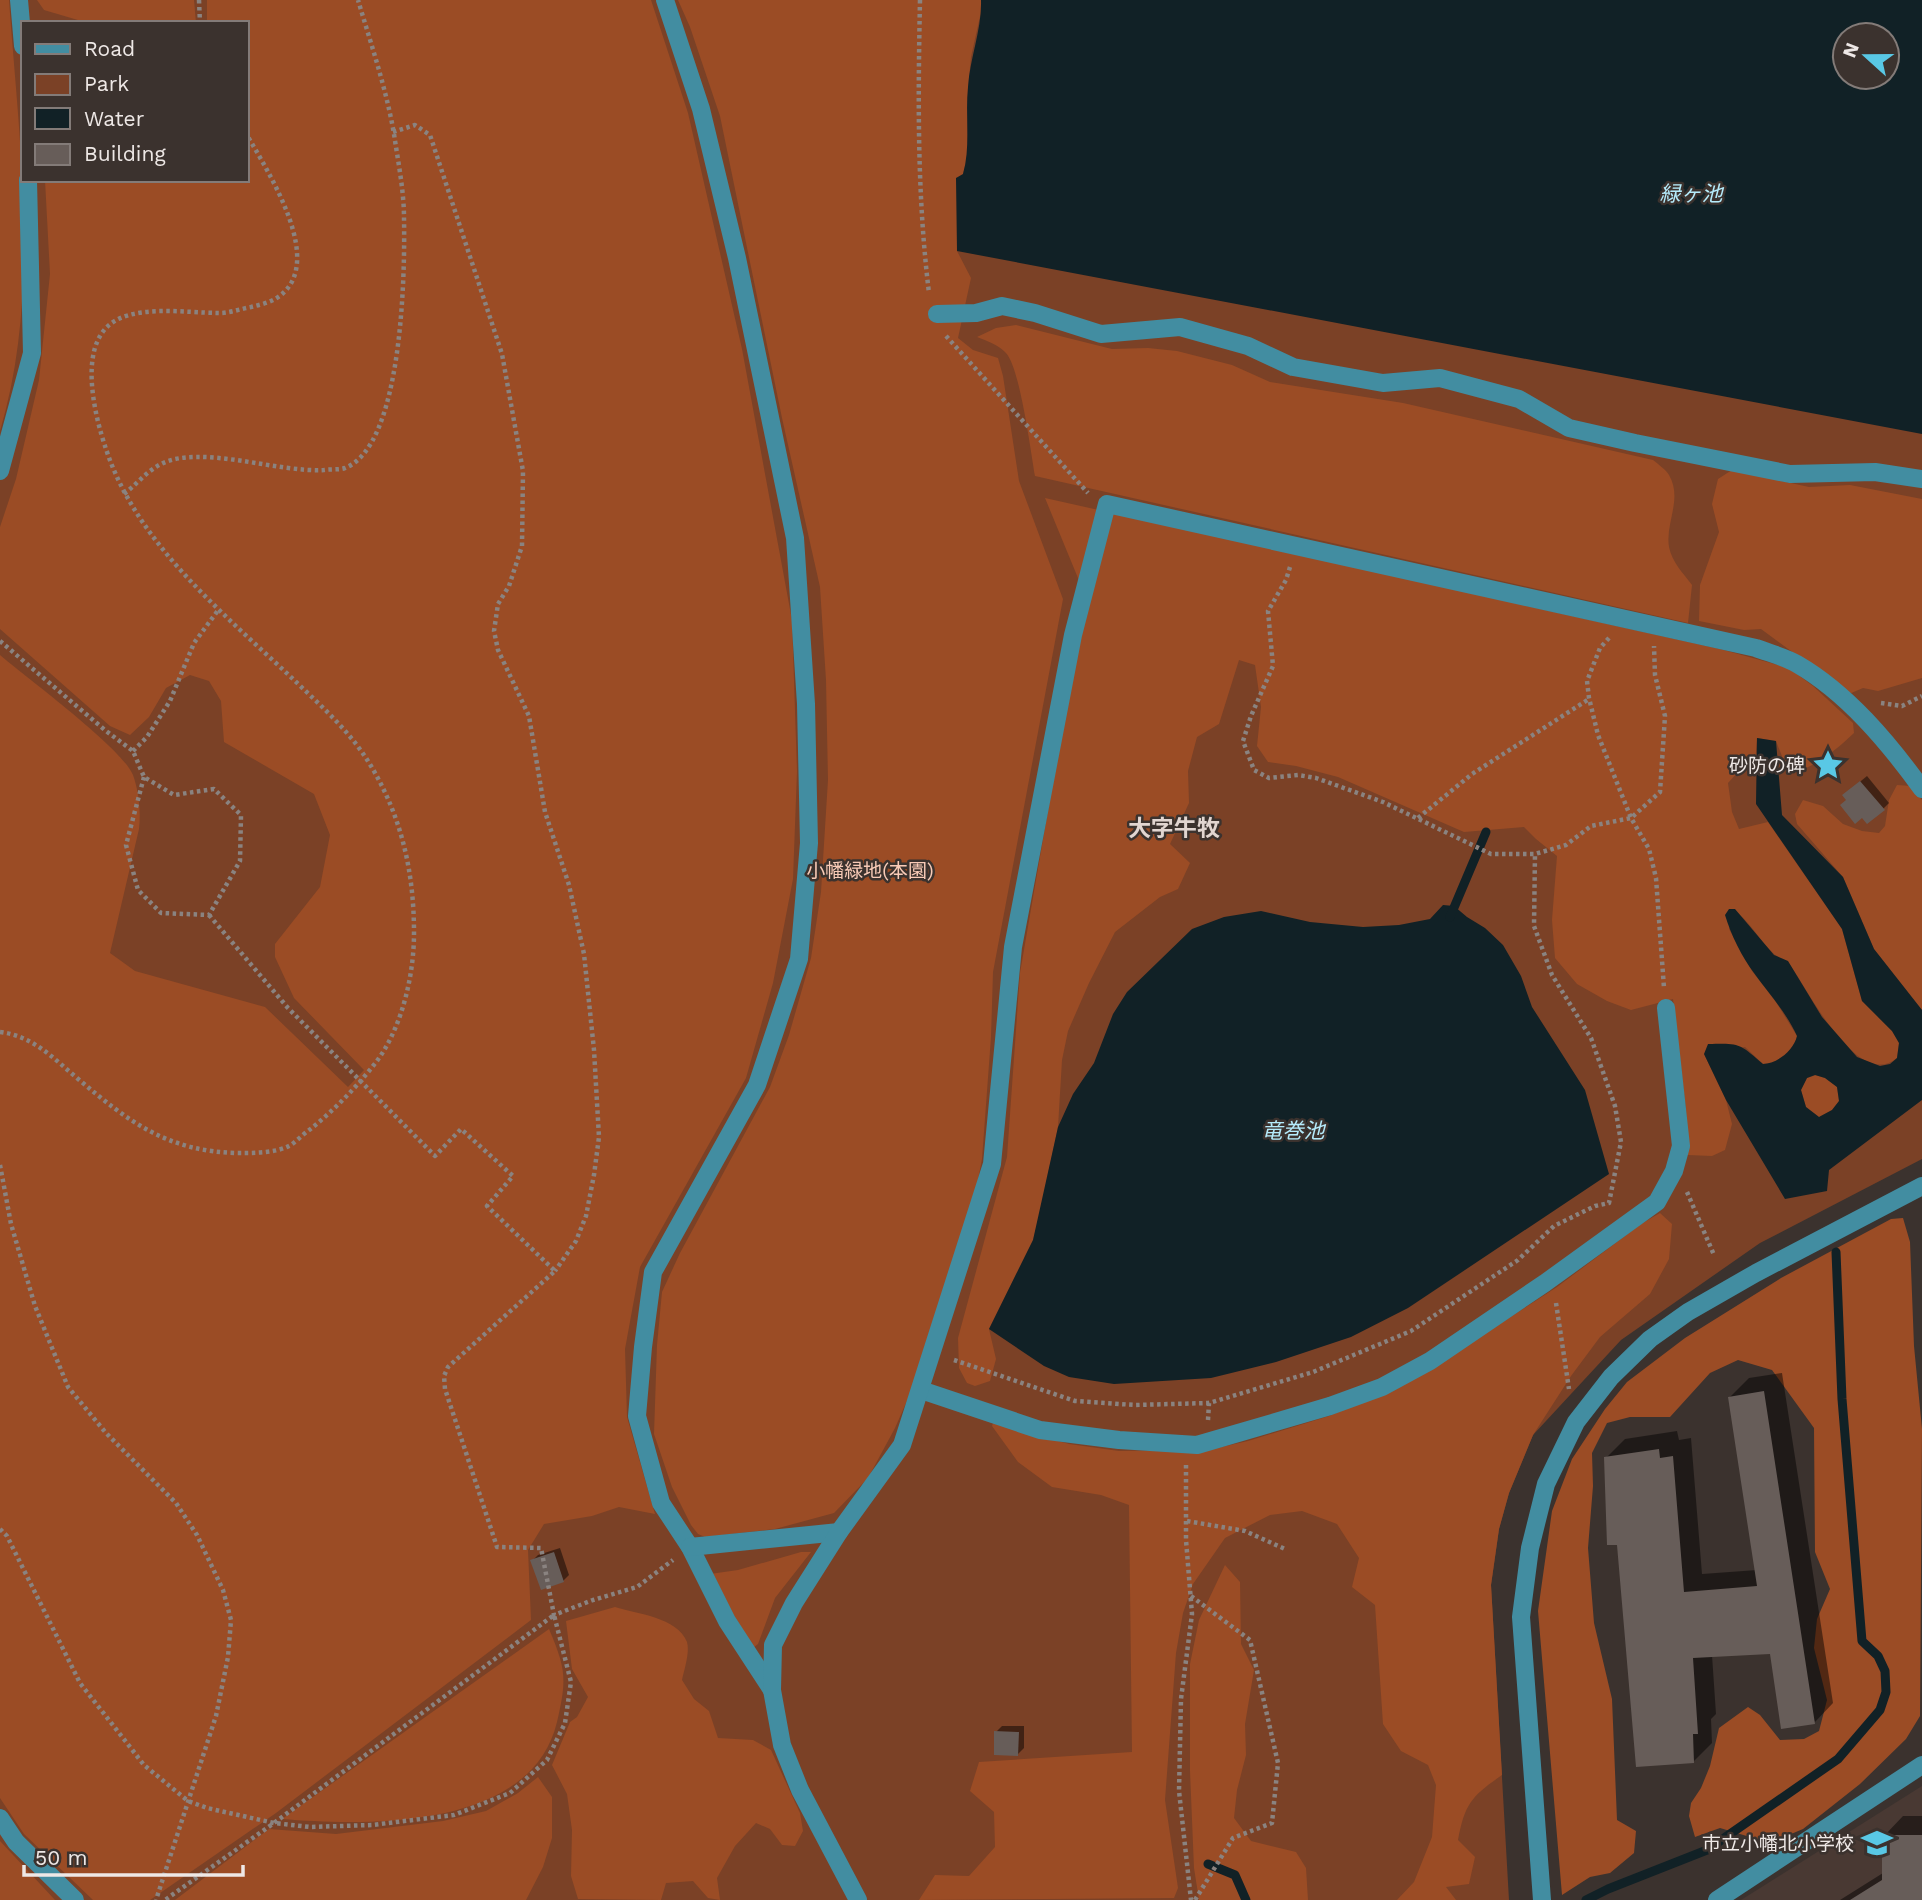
<svg xmlns="http://www.w3.org/2000/svg" width="1922" height="1900" viewBox="0 0 1922 1900" font-family="'Work Sans','Noto Sans JP',sans-serif">
  <style>
    .built { fill: #493933 }
    .green { fill: #7b4126; fill-rule: evenodd }
    .forest { fill: #9b4c25 }
    .water { fill: #112126; fill-rule: evenodd }
    .shadow { fill: #0007 }
    .lines { fill: none; stroke-linecap: round; stroke-linejoin: round }
    .stream { stroke: #112126; stroke-width: 9 }
    .building { fill: #675d59 }
    .path { stroke: #8a8380; stroke-width: 4.5; stroke-dasharray: 3.5 3.5; stroke-linecap: butt }
    .minor { stroke: #428da1; stroke-width: 18 }
    .labels { text-anchor: middle; stroke-width: 5; stroke-linejoin: round; paint-order: stroke }
    .poi-label { font-size: 19px; fill: #eee8e6; stroke: #3b322e; text-anchor: end }
    .park-label { font-size: 19px; fill: #f9cbb7; stroke: #3b322e }
    .water-label { font-size: 21px; font-style: italic; fill: #b5ebfb; stroke: #3b322e }
    .quarter-label { font-size: 23px; font-weight: bold; fill: #e1d5d0; stroke: #3b322e }
  </style>
  <rect width="100%" height="100%" fill="#3b322e"/>
  <path class="built" d="M1922,1786V1900H1741Z"/>
  <path class="green" d="M0,0H1922V1159L1760,1243L1621,1340L1533,1435L1509,1493L1499,1529L1491,1585L1509,1900H0ZM23,23H247V180H23ZM1845,35H1887V77H1845Z"/>
  <g class="forest">
    <path d="M0,0H9C19,141 41,294 0,431Z"/>
    <path d="M37,0H194L196,23H88L44,10Z"/>
    <path d="M207,0H651L688,113L742,349L792,620L797,771L793,879L773,983L746,1078L640,1267L625,1349L627,1417L655,1514L619,1507L592,1516L544,1524L528,1550L531,1620L276,1813L150,1900H93L24,1834L0,1798V655C27,678 122,748 133,775C139,792 141,812 139,829L110,953L135,971L265,1007L348,1087L364,1070L294,998L275,957V944L320,887L330,835L314,794L224,742L221,701L209,681L190,675L166,688L149,717L130,735L110,726L0,629V527L16,479L39,380L50,274L45,180H247V23H207Z"/>
    <path d="M678,0H981V12L971,57L968,89L967,159L963,174L957,251L971,278L958,338L973,350L998,358L1003,376L1019,481L1063,599L993,972L991,1037L982,1159L973,1206L917,1378L895,1428L868,1478L834,1513L775,1529L705,1537L698,1534L691,1525L672,1487L654,1434L657,1345L662,1292L680,1253L770,1087L789,1035L811,958L821,892L828,780L826,680L820,587L782,418L720,116L690,27Z"/>
    <path d="M1016,325L1112,349L1148,348L1177,351L1232,365L1270,382L1403,403L1653,460C1658,464 1666,470 1669,475C1683,499 1665,523 1669,547C1672,562 1683,573 1692,585L1688,623L1035,476C1031,453 1020,368 1006,353C999,345 987,341 977,337L996,328Z"/>
    <path d="M1732,470L1809,487L1850,485L1922,499V678L1878,691L1863,688L1849,694L1761,629L1744,630L1699,621L1700,585L1719,532L1712,504L1718,479Z"/>
    <path d="M1045,498L1720,649L1789,668L1813,686L1853,723L1854,733C1836,750 1820,763 1797,772L1785,764L1776,741L1757,738L1755,765L1738,772L1728,783L1732,812L1739,829L1768,822L1842,929L1862,1001L1892,1031L1899,1043L1897,1058C1857,1091 1808,989 1790,965C1786,959 1778,958 1773,953C1758,939 1749,919 1732,909L1729,929L1752,971L1776,1002L1797,1036C1794,1050 1777,1064 1763,1064L1745,1047L1704,1054L1726,1100L1732,1124L1725,1150L1712,1156L1688,1155L1686,1110L1673,999L1631,1010L1607,1001L1577,984L1555,958L1552,920L1557,856L1536,839L1524,827L1464,832L1338,777L1296,766L1268,762L1257,746L1261,707L1255,665L1239,660L1219,724L1197,737L1188,771L1189,803L1170,844L1190,863L1178,889L1160,897L1115,932L1089,983L1068,1031L1062,1060L1058,1127L1039,1217L1033,1240L989,1329L996,1359L990,1381L975,1386L967,1383L959,1368L958,1338L1007,1157L1020,973L1085,595Z"/>
    <path d="M1897,785L1911,786L1922,800V1010L1874,949L1843,877L1797,824L1795,814L1803,800L1823,806L1843,824L1862,831L1879,833L1885,826L1889,800Z"/>
    <path d="M1816,1075L1825,1078L1837,1087L1839,1101L1832,1110L1819,1117L1806,1107L1801,1090L1807,1078Z"/>
    <path d="M1660,1213L1672,1224L1669,1259L1650,1294L1600,1337L1571,1376L1533,1435L1509,1493L1499,1529L1491,1585L1502,1775C1472,1796 1465,1803 1458,1840L1475,1857L1469,1884L1446,1887L1456,1900H1397L1414,1882L1432,1837L1436,1785L1428,1765L1401,1751L1383,1724L1375,1605L1352,1587L1359,1558L1337,1524L1302,1511L1270,1515L1225,1538L1193,1584L1183,1613L1176,1653L1165,1800L1178,1888L1174,1898L919,1900L935,1875L969,1876L995,1847L994,1812L970,1791L979,1762L1132,1752L1129,1505L1101,1495L1052,1487L1018,1462L992,1426L993,1423L1069,1444L1119,1451L1208,1450L1248,1441L1329,1416L1381,1394L1434,1366L1557,1287L1641,1224Z"/>
    <path d="M1903,1218L1910,1242L1914,1346L1922,1429L1920,1716L1906,1739L1860,1784L1803,1829L1770,1843L1720,1828L1695,1837L1689,1816L1691,1803L1701,1788L1710,1766L1719,1728L1748,1707L1760,1715L1780,1740L1804,1739L1819,1731L1827,1700L1814,1648L1817,1619L1830,1589L1815,1552L1814,1428L1772,1370L1738,1360L1710,1373L1670,1417H1630L1607,1423L1592,1453L1593,1486L1588,1548L1594,1623L1612,1699L1617,1820L1636,1831L1634,1853L1610,1873L1590,1877L1562,1895L1538,1611L1552,1511L1572,1459L1605,1409L1627,1382L1685,1338L1781,1278L1891,1219Z"/>
    <path d="M801,1552H811L775,1598L758,1644L748,1652L710,1574L738,1570Z"/>
    <path d="M1225,1565L1240,1582L1241,1644L1254,1670L1245,1724L1246,1755L1237,1790L1234,1818L1251,1841L1296,1852L1306,1868L1308,1900H1199L1194,1868L1190,1771V1664L1199,1620Z"/>
    <path d="M615,1607C637,1614 677,1617 687,1642C690,1653 684,1670 682,1680L694,1699L709,1711L718,1738L753,1740L771,1750L800,1813L803,1831L795,1846L782,1845L770,1829L756,1823L735,1846L717,1878L720,1900L708,1898L693,1881L666,1883L661,1900L578,1899L571,1876L572,1830L567,1794L552,1765L570,1722L577,1717L588,1697L572,1669L566,1621Z"/>
    <path d="M549,1629C566,1669 567,1679 557,1722C531,1830 368,1826 282,1819Z"/>
    <path d="M538,1777L552,1797V1838L543,1867L526,1900H175L269,1829L336,1834L443,1821L486,1811L518,1793Z"/>
    <path d="M0,1841L55,1900H0Z"/>
  </g>
  <g class="water">
    <path d="M981,0H1922V434L957,251L956,178L963,174C971,145 965,116 968,87C970,57 982,29 981,0ZM1845,35H1887V77H1845Z"/>
    <path d="M1757,738L1776,741L1782,815L1843,877L1874,949L1922,1010V1100L1829,1170L1827,1191L1785,1199L1726,1100L1704,1054L1708,1044C1740,1043 1739,1043 1763,1064C1777,1064 1794,1050 1797,1036C1786,1012 1769,994 1754,973C1742,957 1731,935 1725,915L1729,909H1735L1774,955L1788,961L1822,1017L1857,1057L1880,1066L1890,1064L1897,1058L1899,1043L1892,1031L1862,1001L1842,929L1756,804ZM1815,1075L1825,1078L1837,1087L1839,1101L1832,1110L1819,1117L1806,1107L1801,1090L1807,1078Z"/>
    <path d="M1443,905L1454,906L1467,917L1485,928L1503,945L1521,976L1532,1007L1585,1090L1609,1174L1408,1308L1351,1337L1276,1362L1211,1378L1114,1384L1069,1377L1044,1366L989,1329L1033,1240L1058,1127L1073,1094L1094,1063L1113,1014L1127,992L1192,929L1224,917L1261,911L1310,922L1363,927L1399,925L1430,919Z"/>
  </g>
  <g class="shadow">
    <path d="M1867,776L1889,803L1883,809L1848,800L1850,790Z"/>
    <path d="M1782,1373L1833,1703L1815,1722L1771,1652L1712,1655L1716,1714L1711,1719L1712,1743L1694,1761L1619,1543L1606,1458L1625,1439L1677,1431L1679,1440L1691,1438L1702,1574L1757,1570L1730,1397L1749,1378Z"/>
    <path d="M560,1548L569,1575L563,1581L532,1561L538,1555Z"/>
    <path d="M1002,1726H1024V1748L1018,1754L996,1732Z"/>
    <path d="M1903,1816H1922V1900H1840L1883,1873L1884,1836Z"/>
  </g>
  <g class="lines">
    <g class="stream">
      <path d="M1450,917L1486,832"/>
      <path d="M1208,1864L1235,1875L1246,1900"/>
      <path d="M1586,1900L1608,1889L1707,1850L1838,1759L1880,1710L1886,1692L1885,1671L1878,1656L1862,1641L1842,1399L1836,1252"/>
    </g>
  </g>
  <g class="building">
    <path d="M1860,781L1885,810L1867,824L1862,818L1855,824L1840,805L1846,800L1842,795Z"/>
    <path d="M1764,1391L1815,1724L1781,1729L1770,1654L1693,1658L1698,1734H1693L1694,1763L1636,1767L1617,1545H1607L1604,1457L1659,1449L1660,1458L1673,1456L1684,1592L1757,1586L1728,1397Z"/>
    <path d="M554,1552L564,1582L541,1590L530,1560Z"/>
    <path d="M994,1731L1019,1732L1018,1756L994,1755Z"/>
    <path d="M1882,1835H1922V1900H1850L1882,1880Z"/>
  </g>
  <g class="lines">
    <g class="path">
      <path d="M199,0L200,23"/>
      <path d="M920,0C918,98 917,195 929,293"/>
      <path d="M393,132L415,125L430,135L502,354L523,471L522,546L509,586L498,604L494,631L498,650L529,716L545,812L569,885L584,954L594,1050L599,1137L594,1175L586,1216L576,1241L555,1271"/>
      <path d="M946,336L1088,493"/>
      <path d="M124,494C137,484 147,471 161,464C200,444 279,473 324,470C331,469 339,470 345,468C403,446 405,272 404,218C404,191 398,161 394,134C386,88 371,44 358,0"/>
      <path d="M1290,567L1286,580L1268,611L1273,666L1251,716L1243,741L1254,770L1269,778L1298,775L1316,778L1383,802L1491,854H1535L1566,845L1591,826L1631,818L1660,792L1665,716L1655,675L1654,646"/>
      <path d="M1609,638L1600,648L1587,681L1589,698L1598,735L1631,818L1649,849L1656,878L1664,988"/>
      <path d="M0,641L106,731L133,751L144,777L174,795L214,789L241,815L240,861L209,915L161,913L138,890L126,845L144,777"/>
      <path d="M1881,703L1902,706L1922,696"/>
      <path d="M133,751L147,737L170,701L194,643L219,609"/>
      <path d="M1418,818L1472,774L1589,699"/>
      <path d="M209,915L288,1008L435,1156L461,1129L513,1176L487,1206L555,1271L448,1367L444,1376L445,1389L497,1547L541,1548L554,1615L593,1600L637,1587L673,1560"/>
      <path d="M0,1032C33,1036 53,1058 77,1078C129,1122 168,1152 239,1153C255,1153 275,1153 289,1146C295,1143 302,1135 308,1131C332,1112 354,1090 373,1066C401,1032 414,977 414,933C414,873 402,818 371,766C351,732 321,706 293,679C222,612 137,544 106,449C95,417 80,355 106,328C129,303 187,313 219,313C230,313 240,309 251,307C259,305 268,303 275,299C330,267 268,172 247,135"/>
      <path d="M0,1165L11,1224L35,1306L68,1387L106,1433L176,1503L197,1535L223,1590L231,1620L228,1657L216,1716L156,1900"/>
      <path d="M1687,1192L1714,1255"/>
      <path d="M1556,1303L1569,1389"/>
      <path d="M954,1360L1075,1401L1135,1405L1209,1403"/>
      <path d="M1208,1420L1209,1403L1313,1372L1411,1331L1518,1260L1554,1226L1595,1206L1609,1203L1621,1142L1615,1106L1591,1038L1552,975L1534,926L1535,854"/>
      <path d="M1186,1465V1540L1192,1614L1181,1699L1179,1791L1191,1900"/>
      <path d="M1187,1521L1245,1531L1285,1549"/>
      <path d="M0,1529L7,1536L80,1683L144,1765L188,1801L207,1808L274,1823L310,1827L372,1825L454,1815L510,1793L547,1760L565,1723L571,1682L554,1615L274,1823L165,1900"/>
      <path d="M1191,1596L1250,1640L1278,1763L1272,1823L1233,1838L1195,1900"/>
    </g>
    <g class="minor">
      <path d="M19,0L23,46"/>
      <path d="M665,0L701,109L737,258L795,538L806,704L809,843L799,959L757,1085L653,1272L643,1347L637,1416L661,1503L690,1547L727,1621L772,1690"/>
      <path d="M937,314L976,313L1002,306L1035,313L1101,334L1180,327L1248,346L1293,367L1383,383L1440,378L1519,399L1569,428L1635,443L1790,474L1875,472L1922,479"/>
      <path d="M0,471L32,353L28,180"/>
      <path d="M921,1390L1040,1430L1119,1440L1197,1445L1330,1406L1382,1387L1430,1361L1545,1283L1657,1202L1674,1171L1681,1146L1666,1008"/>
      <path d="M690,1547L839,1532"/>
      <path d="M0,1818L16,1842L75,1900"/>
      <path d="M858,1900L800,1790L782,1745L772,1690L773,1645L794,1603L839,1532L902,1445L992,1164L1013,947L1073,635L1107,504L1756,648C1769,653 1785,657 1797,664C1847,693 1888,742 1922,789"/>
      <path d="M1542,1900L1521,1617L1530,1548L1546,1484L1576,1422L1611,1377L1650,1339L1688,1312L1756,1273L1922,1186"/>
      <path d="M1717,1900L1922,1765"/>
    </g>
  </g>
  <defs>
    <symbol id="sight-bare" viewBox="-9 -9 18 18"><path d="M0-6L1.8-2.2L6-1.7L2.9 1.2L3.7 5.4L0 3.3L-3.7 5.4L-2.9 1.2L-6-1.7L-1.8-2.2Z" fill="#59c8e5" stroke="#3b322e" stroke-width="2.5" paint-order="stroke"/></symbol>
    <symbol id="school-bare" viewBox="-9 -9 18 18"><path d="M0-5L7-2L0 1L-7-2ZM-4 1L0 2.5L4 1V4Q0 6-4 4Z" fill="#59c8e5" stroke="#3b322e" stroke-width="2.5" paint-order="stroke"/></symbol>
  </defs>
  <g fill-rule="evenodd">
    <use href="#sight-bare" x="1806" y="743" width="44" height="44"/>
    <use href="#school-bare" x="1855" y="1821" width="44" height="44"/>
  </g>
  <g class="labels">
    <g class="poi-label">
      <text x="1805" y="772">砂防の碑</text>
      <text x="1854" y="1850">市立小幡北小学校</text>
    </g>
    <g class="park-label">
      <text x="870" y="877">小幡緑地(本園)</text>
    </g>
    <g class="water-label">
      <text x="1691" y="201">緑ヶ池</text>
      <text x="1293" y="1138">竜巻池</text>
    </g>
    <g class="quarter-label">
      <text x="1174" y="836">大字牛牧</text>
    </g>
  </g>
  <rect x="21" y="21" width="228" height="161" fill="#3b322e" stroke="#837b78" stroke-width="2"/>
  <rect x="35" y="44" width="35" height="10" fill="#428da1" stroke="#837b78" stroke-width="2"/>
  <text x="84" y="56" font-size="21" fill="#eee8e6">Road</text>
  <rect x="35" y="74" width="35" height="21" fill="#7b4126" stroke="#837b78" stroke-width="2"/>
  <text x="84" y="91" font-size="21" fill="#eee8e6">Park</text>
  <rect x="35" y="108" width="35" height="21" fill="#112126" stroke="#837b78" stroke-width="2"/>
  <text x="84" y="126" font-size="21" fill="#eee8e6">Water</text>
  <rect x="35" y="144" width="35" height="21" fill="#675d59" stroke="#837b78" stroke-width="2"/>
  <text x="84" y="161" font-size="21" fill="#eee8e6">Building</text>
  <g transform="translate(1866 56) rotate(291)"><circle r="33" fill="#3b322e" stroke="#837b78" stroke-width="2"/>
  <path d="M0-5L12 26L0 18L-12 26Z" fill="#59c8e5"/>
  <text y="-10" font-size="19" font-weight="bold" text-anchor="middle" fill="#eee8e6">N</text>
  </g>
  <path d="M24 1865v10h219v-10" fill="none" stroke="#eee8e6" stroke-width="3.5"/>
  <text x="35" y="1865" font-size="21" fill="#eee8e6" stroke="#3b322e" stroke-width="5" paint-order="stroke">50 m</text>
</svg>
